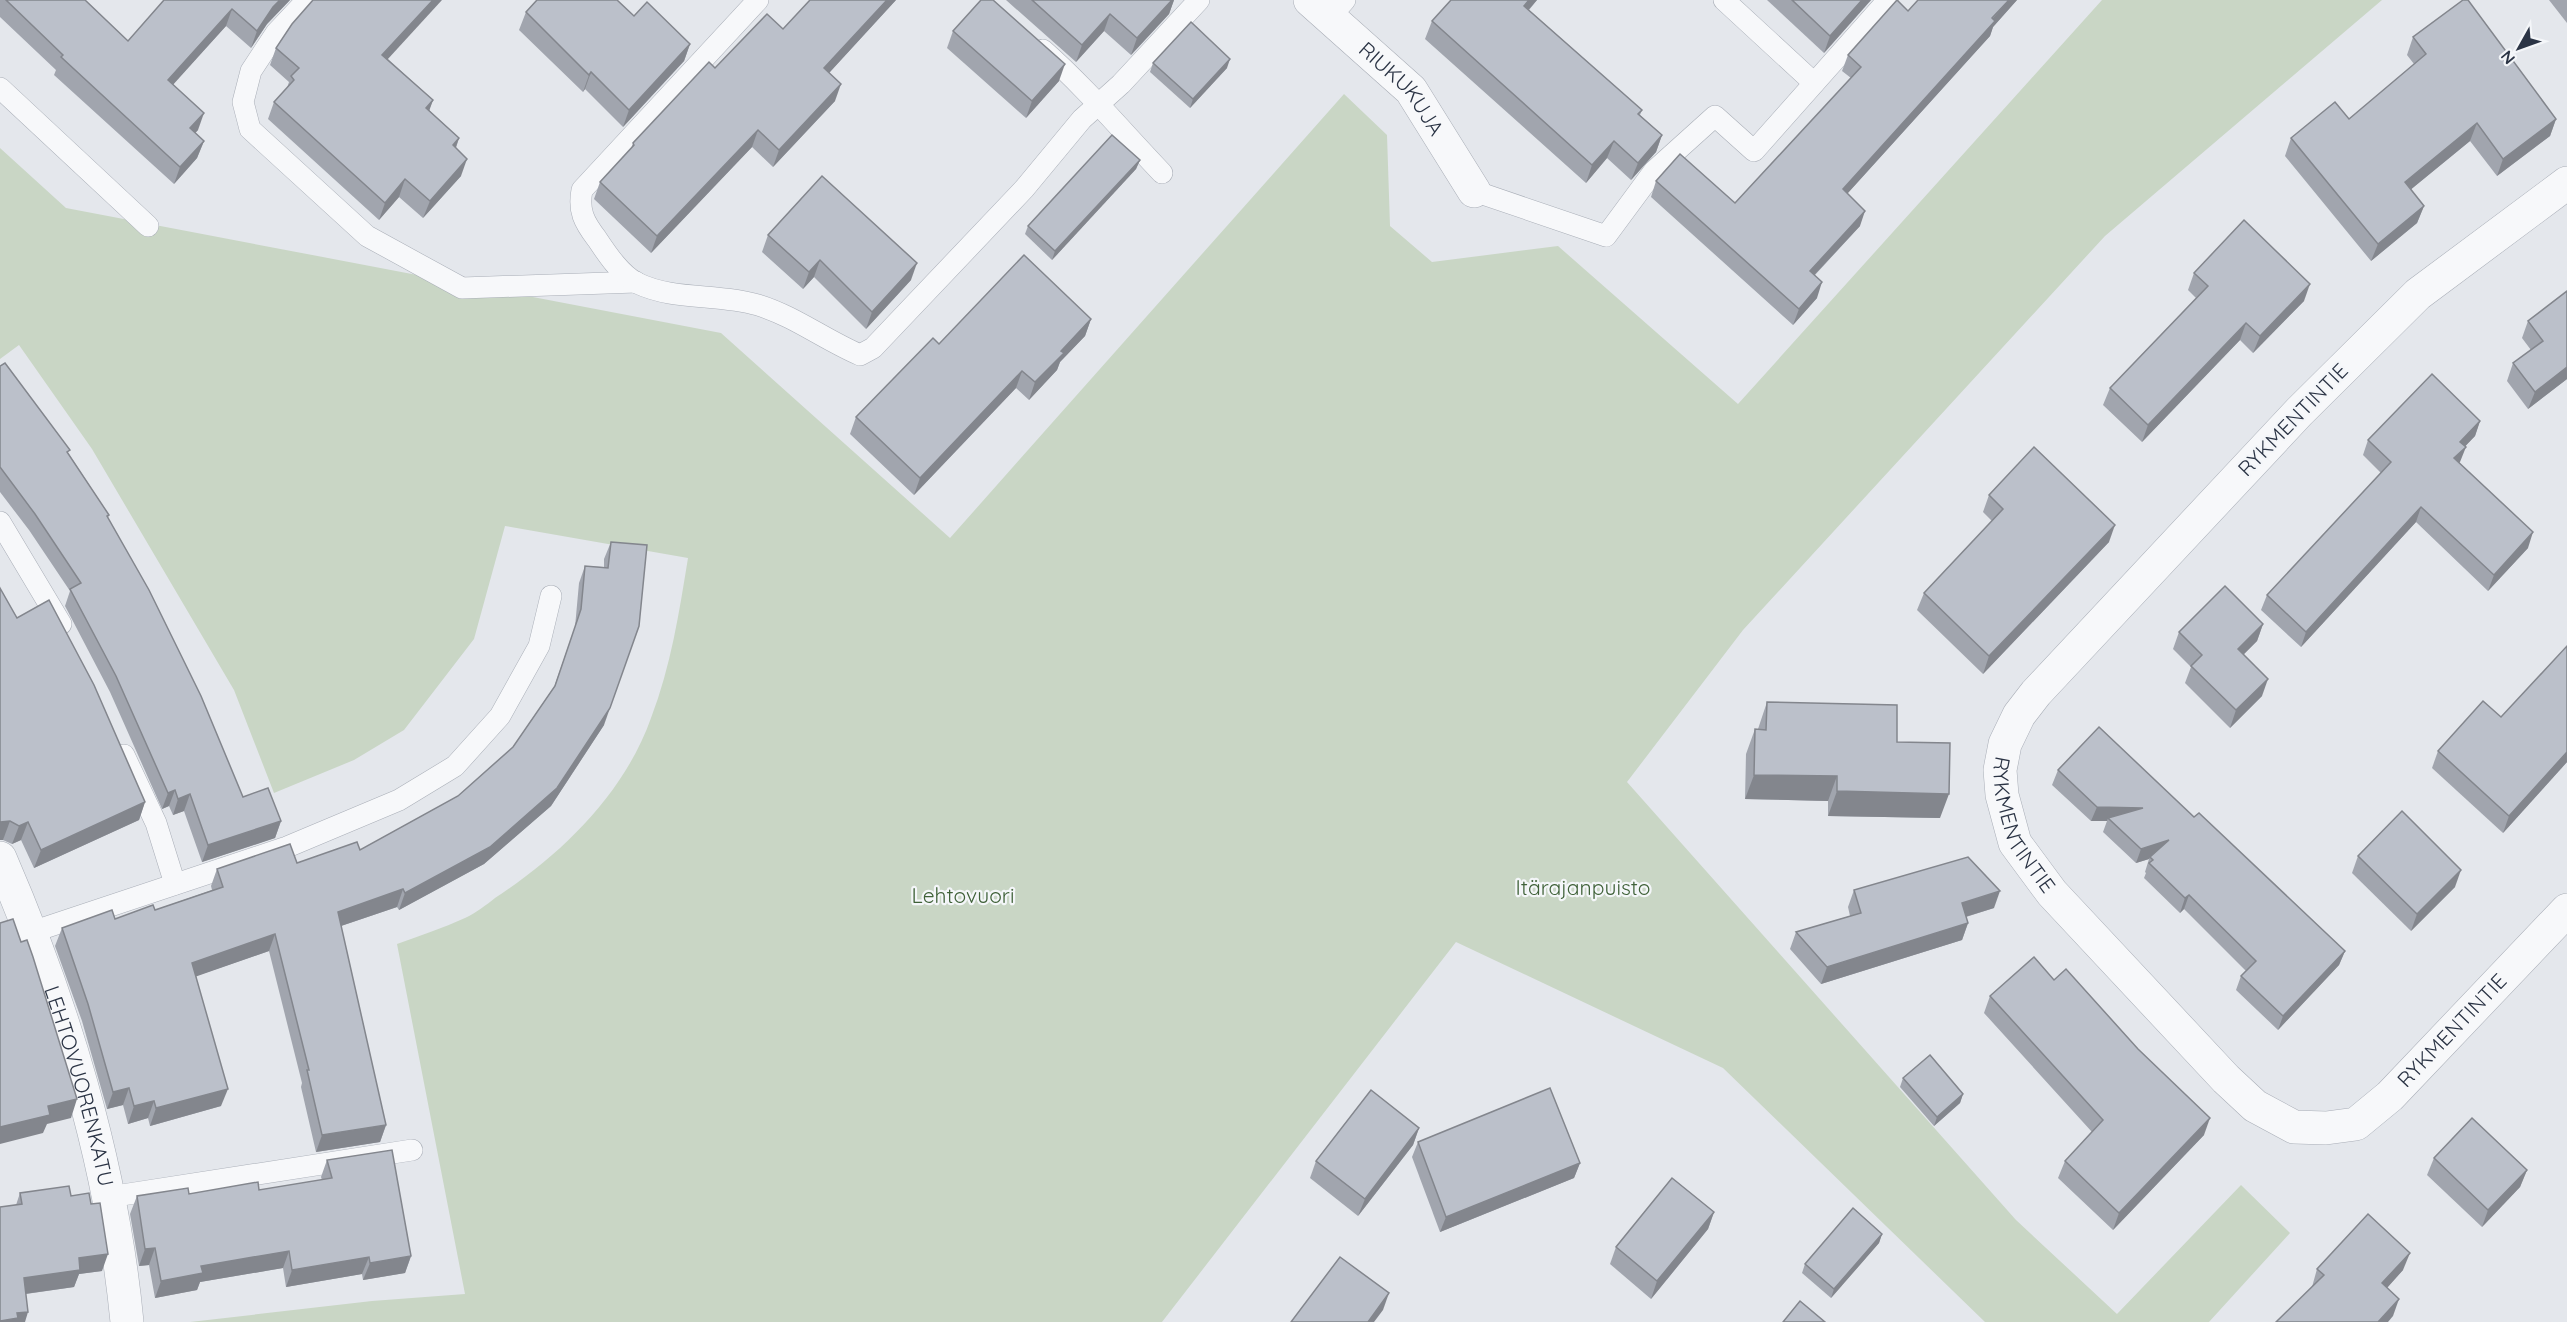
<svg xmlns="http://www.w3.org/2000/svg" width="2567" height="1322" viewBox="0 0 2567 1322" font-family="Quicksand,sans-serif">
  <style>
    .green { fill: #c9d6c5 }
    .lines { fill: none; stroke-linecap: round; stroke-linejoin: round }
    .service-casing { stroke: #a9aeb7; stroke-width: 22 }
    .minor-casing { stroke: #a9aeb7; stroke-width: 34 }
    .service { stroke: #f7f8fa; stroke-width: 21 }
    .minor { stroke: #f7f8fa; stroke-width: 33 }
    .wall { fill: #a1a5ae }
    .shaded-wall { fill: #83868d }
    .building { fill: #bbc0ca; stroke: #83868d; stroke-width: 1.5 }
    .labels { text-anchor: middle; stroke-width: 4.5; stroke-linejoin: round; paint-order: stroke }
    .street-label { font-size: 21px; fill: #2b3445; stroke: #f4f6f9 }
    .park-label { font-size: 21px; fill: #3f6138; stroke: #f4f6f9 }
  </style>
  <rect width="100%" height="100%" fill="#e4e7ec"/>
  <path class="green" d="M2102,0H2382L2105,236L1743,630L1627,782L2016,1220L2117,1314L2241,1185L2290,1233L2209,1322H1985L1723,1068L1456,942L1162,1322H190L372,1301L465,1294L397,944C419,936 443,928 465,918C476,913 486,905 495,898C561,855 624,794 651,718C671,666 679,613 688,558L505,526L474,639L404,730L354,760L274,793L234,690L92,449L19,345L0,359V148L66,208L721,333L950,538L1344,94L1387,135L1390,226L1432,262L1558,246L1738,404Z"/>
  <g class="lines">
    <defs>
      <g id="service">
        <path d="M307,0L276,33L251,71L243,102L250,129L367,236L462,288L636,282"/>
        <path d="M758,0L582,190C578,211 584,222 597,239C607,254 621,275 637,283C674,301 719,293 758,305C794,316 825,340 860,355L873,348L1024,189L1082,119L1121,84L1199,0"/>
        <path d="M1724,0L1814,83"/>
        <path d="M1330,17L1345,0"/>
        <path d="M1043,50C1086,88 1122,131 1162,173"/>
        <path d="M0,88L148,226"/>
        <path d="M1474,191L1606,236L1654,171L1715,116L1754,151L1888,0"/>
        <path d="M0,522L61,624"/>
        <path d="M124,755L156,823L175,884"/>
        <path d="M32,932L287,847L399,800L455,766L500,716L539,646L551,596"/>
        <path d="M109,1197L412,1150"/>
      </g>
      <g id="minor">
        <path id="s1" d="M1310,0L1411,90L1474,191"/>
        <path id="s2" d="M2567,183L2418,294L2299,412L2036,693L2019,715L2005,744L2000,770L2002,795L2015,843L2052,893L2226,1079L2255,1106L2294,1127L2326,1128L2356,1124L2390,1096L2567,910"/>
        <path id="s3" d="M0,858C63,1003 112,1164 127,1322"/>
      </g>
    </defs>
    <use href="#service" class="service-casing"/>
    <use href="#minor" class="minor-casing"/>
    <use href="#service" class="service"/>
    <use href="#minor" class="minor"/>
  </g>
  <g class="wall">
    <path d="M0,0H85L128,41L164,0H290L267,24L251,48L226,26L173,84L198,130L195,133L204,141L197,158L174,184L54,75L56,70L0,17Z"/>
    <path d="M810,0H896L829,73L835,101L773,167L752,147L651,253L594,199L600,182L631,149L633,143L715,68L783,29Z"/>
    <path d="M1006,0H1174L1169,14L1131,55L1104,31L1076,62Z"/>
    <path d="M1451,0H1537L1529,10L1642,110L1640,115L1662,135L1656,152L1631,180L1607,158L1586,183L1425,39L1432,21Z"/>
    <path d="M1767,0H1871L1824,53Z"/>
    <path d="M1918,0H2017L1993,27L1990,36L1847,194L1860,226L1815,275L1817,298L1793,325L1651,197L1656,181L1735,203L1851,78L1842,71L1848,55L1908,11Z"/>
    <path d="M2549,0H2567V23Z"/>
    <path d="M526,12L634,16L690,44L684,61L623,127L585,89L583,92L519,30Z"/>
    <path d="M953,31L1059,81L1026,118L947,48Z"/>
    <path d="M2413,37L2556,119L2550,136L2497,176L2470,141L2410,190L2424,206L2417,223L2371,261L2285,156L2291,138L2349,119L2414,64L2407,55Z"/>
    <path d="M276,48L388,59L433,100L429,110L459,138L456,148L461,176L423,218L399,197L379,220L268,119L274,102L287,88L289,82L270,65Z"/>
    <path d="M1153,63L1227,68L1190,108L1150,72Z"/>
    <path d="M1140,160L1136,169L1052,260L1025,234L1028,226Z"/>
    <path d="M768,235L911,280L866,329L814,277L803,289L762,252Z"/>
    <path d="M2194,273L2304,301L2253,353L2240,340L2142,442L2103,405L2110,388L2196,298L2188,290Z"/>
    <path d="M2567,291V379L2528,409L2507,381L2513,363L2531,350L2522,338L2528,321Z"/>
    <path d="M1091,319L1085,336L1060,362L1057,370L1029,400L1016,388L914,495L850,434L856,417L939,344Z"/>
    <path d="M0,366L69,454L109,515L108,518L243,797L281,821L275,838L202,862L184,811L173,815L169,806L162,809L110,692L65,606L70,591L29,530L0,492Z"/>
    <path d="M2480,421L2475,436L2465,446L2459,463L2528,548L2488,591L2416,522L2301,647L2261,610L2267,595L2381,473L2363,455L2368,440Z"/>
    <path d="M1989,495L2109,542L1983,674L1917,610L1924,593L1992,521L1983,512Z"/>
    <path d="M611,542L604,725L551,806L484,864L399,910L397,907L341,926L386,1125L380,1142L316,1152L301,1087L302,1083L269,951L196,976L221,1106L150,1126L148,1118L128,1124L123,1105L107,1109L82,1021L55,946L62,928L115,919L155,910L212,890L211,886L217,869L297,863L360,850L458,796L513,747L554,687L575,627L579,583L585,566L604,567V559Z"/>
    <path d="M17,618L145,802L139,820L34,868L21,840L12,844L3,840Z"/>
    <path d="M2263,624L2257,641L2244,654L2262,696L2230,728L2185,683L2191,667L2173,649L2179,632Z"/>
    <path d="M1767,702L1897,742L1940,818L1828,816V801L1745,799L1746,754L1755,729H1758Z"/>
    <path d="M2501,717L2567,762L2503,833L2432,768L2438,751Z"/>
    <path d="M2058,770L2194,817L2345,951L2339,965L2278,1030L2236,990L2241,976L2246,971L2184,909L2180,913L2144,878L2146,873L2145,872L2149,859L2136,863L2103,832L2107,821H2091L2052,785Z"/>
    <path d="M2358,856L2455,887L2411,931L2352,873Z"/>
    <path d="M1854,890L1994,908L1966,917L1968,923L1962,940L1821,984L1790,949L1796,932L1850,916L1848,907Z"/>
    <path d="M2054,980L2204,1135L2113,1230L2058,1178L2065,1161L2092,1132L1984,1013L1990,996Z"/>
    <path d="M1903,1078L1963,1094L1960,1103L1934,1126L1900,1087Z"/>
    <path d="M1419,1128L1413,1145L1358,1216L1310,1178L1316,1161Z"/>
    <path d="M1418,1142L1580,1163L1574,1178L1440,1232L1412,1157Z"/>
    <path d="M2434,1158L2527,1170L2520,1187L2482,1227L2427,1175Z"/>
    <path d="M327,1160L411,1256L405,1273L363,1280L362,1274L286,1287L283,1268L200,1282L197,1290L155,1298L149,1265L139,1266L130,1214L137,1196L259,1190L322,1180L321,1177Z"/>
    <path d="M20,1193L71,1196L102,1271L79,1274L74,1287L26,1294L16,1205Z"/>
    <path d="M1714,1212L1708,1229L1651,1299L1610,1264L1616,1247Z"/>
    <path d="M1882,1234L1879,1243L1831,1298L1802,1273L1805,1264Z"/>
    <path d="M2317,1269L2403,1270L2387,1288L2393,1316L2312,1287Z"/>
  </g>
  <g class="shaded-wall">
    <path d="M280,0H290L267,24L251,48L257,31L273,7Z"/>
    <path d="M433,0H442L376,72L382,55Z"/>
    <path d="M887,0H896L818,85L824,68Z"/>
    <path d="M1172,0H1174L1169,14L1131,55L1137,38Z"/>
    <path d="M1529,0H1537L1517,23L1524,6Z"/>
    <path d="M1862,0H1871L1824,53L1830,36Z"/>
    <path d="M2009,0H2017L1993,27L1990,36L1837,205L1843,189Z"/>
    <path d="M232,9L226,26L162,97L168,80Z"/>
    <path d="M1110,14L1104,31L1076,62L1082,45Z"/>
    <path d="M690,44L684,61L623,127L629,110Z"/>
    <path d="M1230,59L1227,68L1190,108L1193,99Z"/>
    <path d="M1065,64L1059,81L1026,118L1032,101Z"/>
    <path d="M591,72L585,89L583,92L589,75Z"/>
    <path d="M841,84L835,101L773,167L779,150Z"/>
    <path d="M433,100L427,117L426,108Z"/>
    <path d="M204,113L198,130L184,145L190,128Z"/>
    <path d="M2556,119L2550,136L2497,176L2503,159Z"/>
    <path d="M2477,123L2470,141L2398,200L2405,182Z"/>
    <path d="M758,130L752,147L651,253L657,236Z"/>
    <path d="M1662,135L1656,152L1631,180L1638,163Z"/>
    <path d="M459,138L453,155V145Z"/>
    <path d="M204,141L197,158L174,184L180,167Z"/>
    <path d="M1614,141L1607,158L1586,183L1592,165Z"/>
    <path d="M467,159L461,176L423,218L430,201Z"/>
    <path d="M1140,160L1136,169L1052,260L1055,251Z"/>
    <path d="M405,179L399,197L379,220L385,203Z"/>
    <path d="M2424,206L2417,223L2371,261L2378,244Z"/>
    <path d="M1865,211L1860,226L1804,286L1810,271Z"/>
    <path d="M820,260L814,277L803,289L809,272Z"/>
    <path d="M917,263L911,280L866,329L872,312Z"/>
    <path d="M1822,282L1817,298L1793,325L1799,309Z"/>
    <path d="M2310,284L2304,301L2253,353L2260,336Z"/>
    <path d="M1091,319L1085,336L1060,362L1057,370L1029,400L1035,382L1061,351Z"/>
    <path d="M2246,323L2240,340L2142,442L2148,425Z"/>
    <path d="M2567,367V379L2528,409L2535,392Z"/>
    <path d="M1022,371L1016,388L914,495L920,478Z"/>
    <path d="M2480,421L2475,436L2455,457L2460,442Z"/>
    <path d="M2466,447L2460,462L2449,474L2454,458Z"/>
    <path d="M2421,507L2416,522L2301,647L2306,632Z"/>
    <path d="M2115,525L2109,542L1983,674L1989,656Z"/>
    <path d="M2533,532L2528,548L2488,591L2494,575Z"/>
    <path d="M2263,624L2257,641L2232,666L2238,649Z"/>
    <path d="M2268,679L2262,696L2230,728L2236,710Z"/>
    <path d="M610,708L604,725L551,806L484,864L399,910L405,893Z"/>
    <path d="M2567,752V762L2503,833L2509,816Z"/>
    <path d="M1754,775L1837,776L1828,801L1745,799Z"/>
    <path d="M175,790L169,806L162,809L168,793Z"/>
    <path d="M1837,791L1949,794L1940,818L1828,816Z"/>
    <path d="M190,794L184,811L173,815L178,799Z"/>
    <path d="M145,802L139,820L34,868L41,850Z"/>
    <path d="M2097,807L2143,808L2108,818L2107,821H2091Z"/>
    <path d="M10,821L3,840H0V822Z"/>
    <path d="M281,821L275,838L202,862L208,845Z"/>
    <path d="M28,822L21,840L12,844L19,826Z"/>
    <path d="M2169,840L2150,857L2149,859L2136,863L2141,849Z"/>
    <path d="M2461,870L2455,887L2411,931L2417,914Z"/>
    <path d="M403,889L397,907L332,929L338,912Z"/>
    <path d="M2000,891L1994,908L1955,920L1962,903Z"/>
    <path d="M2189,895L2184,909L2180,913L2185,898Z"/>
    <path d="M1968,923L1962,940L1821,984L1827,967Z"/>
    <path d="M275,934L269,951L186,980L192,963Z"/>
    <path d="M2345,951L2339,965L2278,1030L2283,1016Z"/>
    <path d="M129,1088L123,1105L107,1109L113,1092Z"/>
    <path d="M228,1089L221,1106L150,1126L156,1108Z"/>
    <path d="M1963,1094L1960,1103L1934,1126L1937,1117Z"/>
    <path d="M77,1099L71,1118L47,1124L43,1133L0,1144V1127L48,1106Z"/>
    <path d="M154,1101L148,1118L128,1124L134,1106Z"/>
    <path d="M2210,1118L2204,1135L2113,1230L2119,1213Z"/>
    <path d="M386,1125L380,1142L316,1152L322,1135Z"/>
    <path d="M1419,1128L1413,1145L1358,1216L1365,1199Z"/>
    <path d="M1580,1163L1574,1178L1440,1232L1446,1217Z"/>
    <path d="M2527,1170L2520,1187L2482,1227L2488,1210Z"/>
    <path d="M1714,1212L1708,1229L1651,1299L1657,1281Z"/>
    <path d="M1882,1234L1879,1243L1831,1298L1834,1289Z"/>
    <path d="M155,1248L149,1265L139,1266L145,1249Z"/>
    <path d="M289,1251L283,1268L200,1282L197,1290L155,1298L161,1281L201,1266Z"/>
    <path d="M2410,1253L2403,1270L2376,1300L2382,1283Z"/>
    <path d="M108,1254L102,1271L79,1274L74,1287L17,1295L24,1278L79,1258Z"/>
    <path d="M411,1256L405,1273L363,1280L370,1263Z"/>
    <path d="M369,1257L362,1274L286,1287L292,1270Z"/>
    <path d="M1389,1293L1383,1310L1374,1322H1368Z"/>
    <path d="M2399,1299L2393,1316L2388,1322H2378Z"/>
    <path d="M28,1312L25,1322H0V1321L17,1313Z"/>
  </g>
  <g class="building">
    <path d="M6,0H85L128,41L164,0H280L273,7L257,31L232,9L168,80L204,113L190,128L204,141L180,167L61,57L63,55Z"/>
    <path d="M313,0H433L382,55L433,100L426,108L459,138L453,145L467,159L430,201L405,179L385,203L274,102L294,80L291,76L299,68L276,48L292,24Z"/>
    <path d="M537,0H617L634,16L647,2L690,44L629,110L591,72L589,75L526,12Z"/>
    <path d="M810,0H887L824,68L841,84L779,150L758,130L657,236L600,182L634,145L633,143L709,62L715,68L767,14L783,29Z"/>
    <path d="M981,0H993L1065,64L1032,101L953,31Z"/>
    <path d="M1032,0H1172L1137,38L1110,14L1082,45Z"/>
    <path d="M1451,0H1529L1524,6L1642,110L1638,114L1662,135L1638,163L1614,141L1592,165L1432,21Z"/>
    <path d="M1792,0H1862L1830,36Z"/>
    <path d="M1897,0L1908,11L1918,0H2009L1992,18L1995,21L1843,189L1865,211L1810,271L1822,282L1799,309L1656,181L1680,154L1735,203L1861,67L1848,55Z"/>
    <path d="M2463,0H2468L2556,119L2503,159L2477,123L2405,182L2424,206L2378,244L2291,138L2335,102L2349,119L2426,54L2413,37Z"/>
    <path d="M1191,22L1230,59L1193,99L1153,63Z"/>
    <path d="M1112,135L1140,160L1055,251L1028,226Z"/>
    <path d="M822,176L917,263L872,312L820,260L809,272L768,235Z"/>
    <path d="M2244,220L2310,284L2260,336L2246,323L2148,425L2110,388L2208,286L2194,273Z"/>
    <path d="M1024,255L1091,319L1061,351L1064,353L1035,382L1022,371L920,478L856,417L933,338L939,344Z"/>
    <path d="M2567,291V367L2535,392L2513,363L2543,341L2528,321Z"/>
    <path d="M5,363L70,450L67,452L109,515L107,516L149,590L201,696L243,797L268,788L281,821L208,845L190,794L178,799L175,790L168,793L116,676L70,589L81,583L35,514L0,467V366Z"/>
    <path d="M2432,374L2480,421L2460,442L2466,447L2454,458L2533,532L2494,575L2421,507L2306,632L2267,595L2391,462L2368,440Z"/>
    <path d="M2034,447L2115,525L1989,656L1924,593L2003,509L1989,495Z"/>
    <path d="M611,542L647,545L639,626L610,708L557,788L490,847L405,893L403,889L338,912L386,1125L322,1135L307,1070H309L275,934L192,963L228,1089L156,1108L154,1101L134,1106L129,1088L113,1092L88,1004L62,928L112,910L115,919L153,905L155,910L223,887L217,869L290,844L297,863L357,842L360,850L458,796L513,747L555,686L581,609L585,566L608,568Z"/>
    <path d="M2225,586L2263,624L2238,649L2268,679L2236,710L2191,666L2202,655L2179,632Z"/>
    <path d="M0,588L17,618L49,600L94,685L145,802L41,850L28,822L19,826L10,821L0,822Z"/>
    <path d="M2567,646V752L2509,816L2438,751L2483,701L2501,717Z"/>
    <path d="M1767,702L1897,705V742L1950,743L1949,794L1837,791V776L1754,775L1755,729L1766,730Z"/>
    <path d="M2099,727L2194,817L2199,813L2345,951L2283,1016L2241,976L2256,961L2189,895L2185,898L2149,863L2153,860L2150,857L2169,840L2141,849L2108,818L2143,808L2097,807L2058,770Z"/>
    <path d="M2402,811L2461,870L2417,914L2358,856Z"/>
    <path d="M1968,857L2000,891L1962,903L1968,923L1827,967L1796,932L1861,913L1854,890Z"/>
    <path d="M13,919L21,942L27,940L33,957L77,1099L48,1106L50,1115L0,1127V923Z"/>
    <path d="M2034,957L2054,980L2066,969L2138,1049L2210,1118L2119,1213L2065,1161L2103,1120L1990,996Z"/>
    <path d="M1930,1055L1963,1094L1937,1117L1903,1078Z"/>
    <path d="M1550,1088L1580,1163L1446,1217L1418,1142Z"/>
    <path d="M1371,1090L1419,1128L1365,1199L1316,1161Z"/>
    <path d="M2472,1118L2527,1170L2488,1210L2434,1158Z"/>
    <path d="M392,1150L411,1256L370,1263L369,1257L292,1270L289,1251L201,1266L203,1273L161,1281L155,1248L145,1249L137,1196L188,1188L189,1194L258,1182L259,1190L332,1178L327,1160Z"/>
    <path d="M1672,1178L1714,1212L1657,1281L1616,1247Z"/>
    <path d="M69,1186L71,1196L89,1193L91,1204L100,1203L108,1254L79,1258L80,1270L24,1278L28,1312L17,1313L18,1318L0,1321V1207L22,1204L20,1193Z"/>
    <path d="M1853,1208L1882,1234L1834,1289L1805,1264Z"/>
    <path d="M2368,1214L2410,1253L2382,1283L2399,1299L2378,1322H2276L2324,1275L2317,1269Z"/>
    <path d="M1340,1257L1389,1293L1368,1322H1291Z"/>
    <path d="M1800,1301L1825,1322H1783Z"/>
  </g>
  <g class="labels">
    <g class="street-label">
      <text dy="7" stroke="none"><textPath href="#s1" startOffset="128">RIUKUKUJA</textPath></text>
      <text transform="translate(2293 420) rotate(-46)" y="7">RYKMENTINTIE</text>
      <text dy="7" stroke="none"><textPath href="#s2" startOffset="885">RYKMENTINTIE</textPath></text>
      <text dy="7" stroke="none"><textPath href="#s2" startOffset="1497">RYKMENTINTIE</textPath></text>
      <text dy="7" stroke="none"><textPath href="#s3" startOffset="242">LEHTOVUORENKATU</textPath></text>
    </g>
    <g class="park-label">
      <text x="1583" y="895">Itärajanpuisto</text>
      <text x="963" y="903">Lehtovuori</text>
    </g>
  </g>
  <g transform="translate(2519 48) rotate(230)" stroke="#f4f6f9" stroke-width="4.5" paint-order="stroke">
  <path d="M0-4.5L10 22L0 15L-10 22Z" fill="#2b3445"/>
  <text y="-9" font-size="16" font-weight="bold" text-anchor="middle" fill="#2b3445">N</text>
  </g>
</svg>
